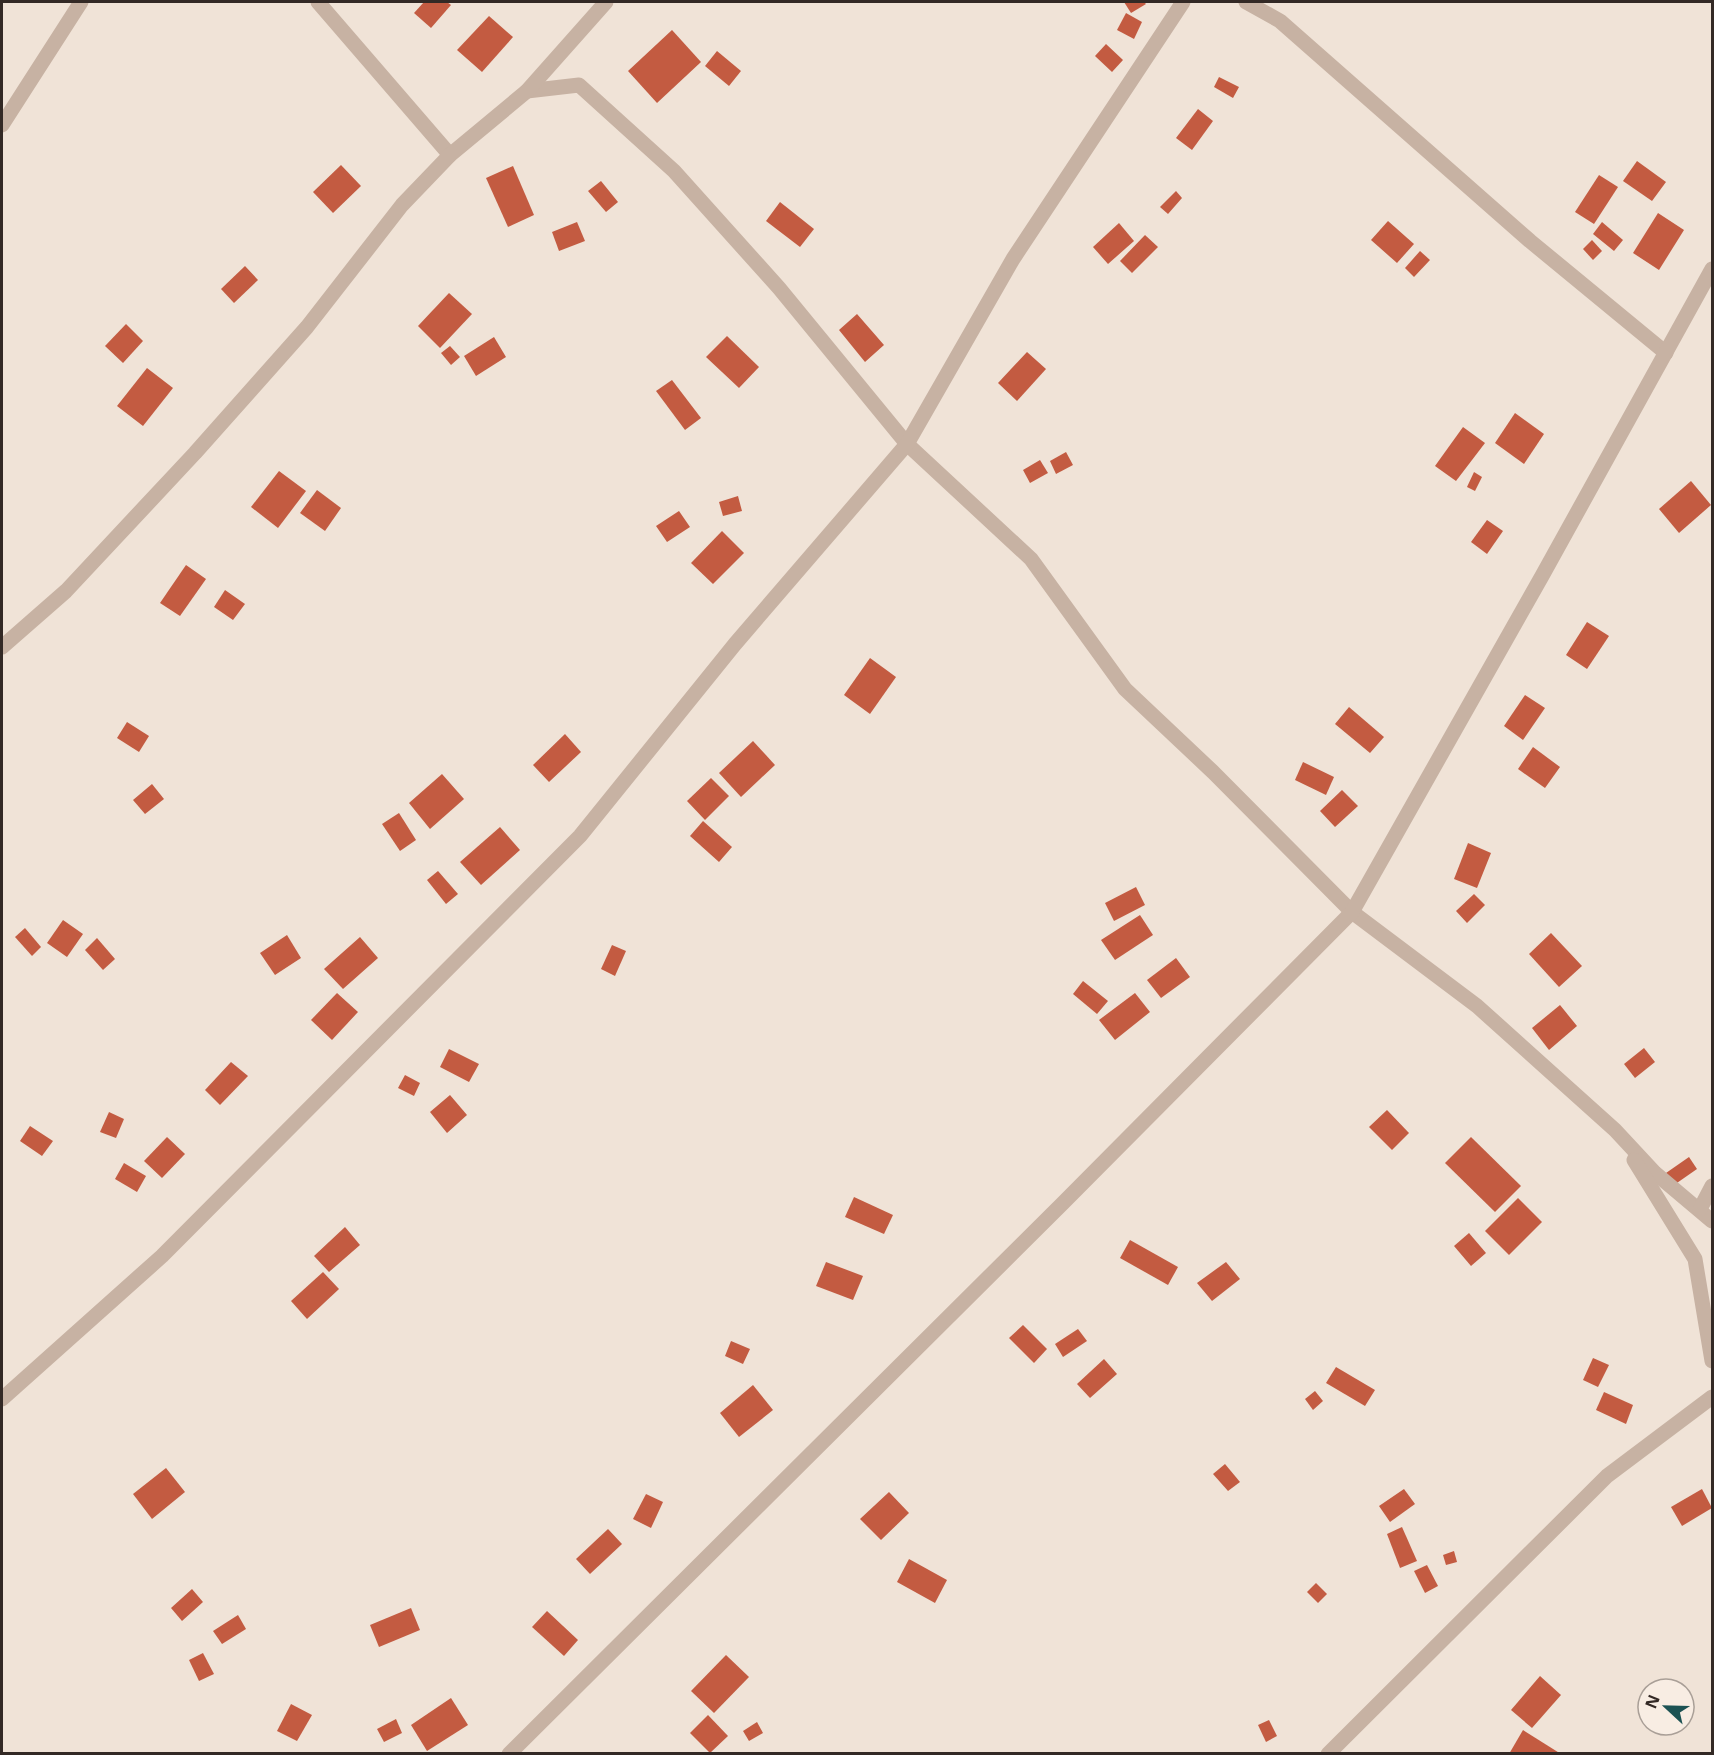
<svg xmlns="http://www.w3.org/2000/svg" width="1714" height="1755" viewBox="0 0 1714 1755" font-family="'Noto Sans',sans-serif">
  <style>
    .building { fill: #c35b41 }
    .lines { fill: none; stroke-linecap: round; stroke-linejoin: round }
    .street { stroke: #c7b2a3; stroke-width: 15 }
  </style>
  <rect width="100%" height="100%" fill="#f0e3d7"/>
  <g class="building">
    <path d="M424,2H447L451,5L431,28L414,13Z"/>
    <path d="M1124,2H1144L1146,4L1131,13Z"/>
    <path d="M1126,13L1142,22L1134,39L1117,30Z"/>
    <path d="M489,16L513,37L482,72L457,50Z"/>
    <path d="M672,30L701,62L657,103L628,71Z"/>
    <path d="M1106,44L1123,60L1112,72L1095,56Z"/>
    <path d="M717,51L741,71L729,86L705,66Z"/>
    <path d="M1219,77L1239,87L1233,98L1214,87Z"/>
    <path d="M1198,109L1213,121L1192,150L1176,138Z"/>
    <path d="M1637,161L1666,182L1652,201L1623,181Z"/>
    <path d="M341,165L361,186L333,213L313,192Z"/>
    <path d="M513,166L534,215L508,227L486,178Z"/>
    <path d="M1599,175L1618,187L1594,224L1575,212Z"/>
    <path d="M601,181L618,202L606,212L588,191Z"/>
    <path d="M1176,191L1182,198L1168,214L1160,207Z"/>
    <path d="M780,202L814,229L800,247L766,221Z"/>
    <path d="M1658,213L1684,230L1659,270L1633,253Z"/>
    <path d="M1388,221L1414,244L1397,263L1371,240Z"/>
    <path d="M577,222L585,241L559,251L552,232Z"/>
    <path d="M1602,222L1623,240L1614,251L1593,234Z"/>
    <path d="M1119,223L1134,241L1108,264L1093,247Z"/>
    <path d="M1145,235L1158,247L1132,273L1120,261Z"/>
    <path d="M1592,240L1602,251L1593,260L1583,249Z"/>
    <path d="M1420,251L1430,260L1414,277L1405,268Z"/>
    <path d="M245,266L258,280L234,303L221,289Z"/>
    <path d="M449,293L472,314L440,348L418,326Z"/>
    <path d="M857,314L884,345L865,362L839,330Z"/>
    <path d="M126,324L143,341L123,363L105,346Z"/>
    <path d="M727,336L759,367L739,388L706,357Z"/>
    <path d="M494,337L506,357L476,376L464,356Z"/>
    <path d="M450,346L460,357L451,365L441,353Z"/>
    <path d="M1027,352L1046,369L1017,401L998,383Z"/>
    <path d="M147,368L173,388L143,426L117,406Z"/>
    <path d="M672,380L701,418L685,430L656,391Z"/>
    <path d="M1515,413L1544,434L1524,464L1495,443Z"/>
    <path d="M1463,427L1485,443L1456,481L1435,466Z"/>
    <path d="M1066,452L1073,465L1056,474L1050,461Z"/>
    <path d="M1040,460L1048,473L1030,483L1023,470Z"/>
    <path d="M279,471L306,491L278,528L251,507Z"/>
    <path d="M1474,472L1482,477L1475,491L1467,487Z"/>
    <path d="M1691,481L1711,505L1679,533L1659,509Z"/>
    <path d="M317,490L341,508L325,531L300,513Z"/>
    <path d="M738,496L742,511L723,516L719,502Z"/>
    <path d="M679,511L690,527L667,542L656,526Z"/>
    <path d="M1487,520L1503,531L1487,554L1471,542Z"/>
    <path d="M722,531L744,553L713,584L691,563Z"/>
    <path d="M186,565L206,579L180,616L160,603Z"/>
    <path d="M225,590L245,604L233,620L214,607Z"/>
    <path d="M1587,622L1609,636L1587,669L1566,655Z"/>
    <path d="M870,658L896,677L870,714L844,695Z"/>
    <path d="M1525,695L1545,708L1523,740L1504,726Z"/>
    <path d="M1349,707L1384,737L1370,753L1335,724Z"/>
    <path d="M127,722L149,736L139,752L117,738Z"/>
    <path d="M565,734L581,752L549,782L533,765Z"/>
    <path d="M753,741L775,765L741,797L719,773Z"/>
    <path d="M1533,747L1560,767L1545,788L1518,769Z"/>
    <path d="M1303,762L1334,777L1326,795L1295,780Z"/>
    <path d="M442,774L464,799L430,829L409,803Z"/>
    <path d="M711,778L729,796L705,820L687,801Z"/>
    <path d="M152,784L164,799L145,814L133,800Z"/>
    <path d="M1342,790L1358,806L1335,827L1320,811Z"/>
    <path d="M399,813L416,840L400,851L382,824Z"/>
    <path d="M703,821L732,847L719,862L690,836Z"/>
    <path d="M500,827L520,850L481,885L460,862Z"/>
    <path d="M1468,843L1491,853L1477,888L1454,879Z"/>
    <path d="M438,871L458,894L446,904L427,880Z"/>
    <path d="M1136,887L1145,905L1114,921L1105,903Z"/>
    <path d="M1474,894L1485,905L1467,923L1456,911Z"/>
    <path d="M1140,915L1153,935L1115,960L1101,940Z"/>
    <path d="M63,920L83,934L67,957L47,943Z"/>
    <path d="M25,928L41,947L32,956L15,937Z"/>
    <path d="M1551,933L1582,966L1559,987L1529,954Z"/>
    <path d="M287,935L301,958L275,975L260,953Z"/>
    <path d="M360,937L378,958L343,989L324,969Z"/>
    <path d="M97,938L115,959L103,970L85,950Z"/>
    <path d="M612,945L626,951L615,976L601,969Z"/>
    <path d="M1176,958L1190,977L1161,998L1147,980Z"/>
    <path d="M1083,981L1108,1001L1097,1014L1073,994Z"/>
    <path d="M337,993L358,1012L332,1040L311,1020Z"/>
    <path d="M1135,993L1150,1012L1115,1040L1099,1020Z"/>
    <path d="M1560,1005L1577,1026L1549,1050L1532,1028Z"/>
    <path d="M1644,1048L1655,1062L1635,1078L1624,1064Z"/>
    <path d="M449,1049L479,1064L469,1082L440,1067Z"/>
    <path d="M231,1062L248,1076L220,1105L205,1090Z"/>
    <path d="M405,1075L420,1083L414,1096L398,1088Z"/>
    <path d="M450,1095L467,1115L447,1133L430,1112Z"/>
    <path d="M1387,1110L1409,1133L1392,1150L1369,1127Z"/>
    <path d="M109,1112L124,1119L116,1138L100,1132Z"/>
    <path d="M30,1126L53,1141L42,1156L20,1141Z"/>
    <path d="M167,1137L185,1154L162,1178L144,1161Z"/>
    <path d="M1471,1137L1521,1186L1495,1212L1445,1163Z"/>
    <path d="M1689,1157L1697,1169L1674,1185L1666,1173Z"/>
    <path d="M124,1163L146,1176L137,1192L115,1179Z"/>
    <path d="M854,1197L893,1215L884,1234L845,1217Z"/>
    <path d="M1518,1198L1542,1222L1509,1255L1485,1231Z"/>
    <path d="M345,1227L360,1245L329,1272L314,1256Z"/>
    <path d="M1469,1233L1486,1253L1471,1266L1454,1246Z"/>
    <path d="M1130,1240L1178,1267L1168,1285L1120,1258Z"/>
    <path d="M826,1262L863,1276L853,1300L816,1286Z"/>
    <path d="M1226,1262L1240,1279L1212,1301L1197,1283Z"/>
    <path d="M323,1272L339,1289L307,1319L291,1301Z"/>
    <path d="M1023,1325L1047,1349L1034,1363L1009,1338Z"/>
    <path d="M1078,1329L1087,1341L1063,1357L1055,1344Z"/>
    <path d="M731,1341L750,1349L743,1364L725,1356Z"/>
    <path d="M1593,1358L1609,1365L1598,1387L1583,1380Z"/>
    <path d="M1104,1359L1117,1374L1090,1398L1077,1384Z"/>
    <path d="M1336,1367L1375,1390L1365,1406L1326,1383Z"/>
    <path d="M753,1385L773,1410L739,1437L720,1413Z"/>
    <path d="M1315,1391L1323,1401L1313,1410L1305,1399Z"/>
    <path d="M1604,1392L1633,1405L1626,1424L1596,1410Z"/>
    <path d="M1225,1464L1240,1482L1228,1491L1213,1474Z"/>
    <path d="M166,1468L185,1492L152,1519L133,1494Z"/>
    <path d="M1404,1489L1415,1504L1390,1522L1379,1506Z"/>
    <path d="M1702,1489L1712,1508L1682,1526L1671,1507Z"/>
    <path d="M889,1492L909,1513L881,1540L860,1519Z"/>
    <path d="M646,1494L663,1502L651,1528L633,1519Z"/>
    <path d="M1402,1527L1417,1561L1400,1568L1387,1534Z"/>
    <path d="M608,1529L622,1544L590,1574L576,1559Z"/>
    <path d="M1454,1551L1457,1562L1446,1565L1443,1555Z"/>
    <path d="M909,1559L947,1580L935,1603L897,1582Z"/>
    <path d="M1427,1565L1438,1586L1425,1593L1414,1571Z"/>
    <path d="M1316,1583L1327,1594L1318,1603L1307,1592Z"/>
    <path d="M192,1589L203,1602L182,1621L171,1608Z"/>
    <path d="M411,1608L420,1630L379,1647L370,1625Z"/>
    <path d="M547,1611L578,1640L564,1656L532,1627Z"/>
    <path d="M238,1615L246,1629L222,1644L213,1631Z"/>
    <path d="M203,1653L214,1674L199,1681L189,1660Z"/>
    <path d="M726,1655L749,1677L714,1713L691,1691Z"/>
    <path d="M1540,1676L1561,1695L1532,1728L1511,1710Z"/>
    <path d="M451,1698L468,1725L427,1751L411,1725Z"/>
    <path d="M291,1704L312,1715L297,1741L277,1731Z"/>
    <path d="M708,1715L728,1736L710,1753L690,1733Z"/>
    <path d="M396,1719L402,1733L384,1742L377,1729Z"/>
    <path d="M1269,1720L1277,1736L1266,1742L1258,1725Z"/>
    <path d="M757,1722L763,1733L749,1741L743,1731Z"/>
    <path d="M1523,1730L1561,1754H1509Z"/>
  </g>
  <g class="lines">
    <g class="street">
      <path d="M318,2L450,155"/>
      <path d="M1246,2L1280,21L1530,241L1666,353"/>
      <path d="M527,91L579,85L674,171L779,288L907,444L1031,559L1125,689L1213,772L1352,912L1477,1006L1615,1130L1655,1173L1712,1221"/>
      <path d="M2,125L81,2"/>
      <path d="M2,647L66,591L195,453L307,327L402,205L450,155L527,91L606,2"/>
      <path d="M1634,1160L1695,1259L1712,1361"/>
      <path d="M1700,1209L1712,1186"/>
      <path d="M2,1399L162,1256L580,836L735,644L907,444L1013,259L1183,2"/>
      <path d="M509,1754L1063,1203L1352,912L1542,576L1712,269"/>
      <path d="M1328,1754L1607,1476L1712,1397"/>
    </g>
  </g>
  <rect width="1714" height="1755" fill="none" stroke="#332925" stroke-width="6"/>
  <g transform="translate(1666 1707) rotate(292)"><circle r="28" fill="#f8ede3" stroke="#a99f97" stroke-width="1.5"/>
  <path d="M0-4.5L10 22L0 15L-10 22Z" fill="#1c5253"/>
  <text y="-9" font-size="16" font-weight="bold" text-anchor="middle" fill="#332925">N</text>
  </g>
</svg>
